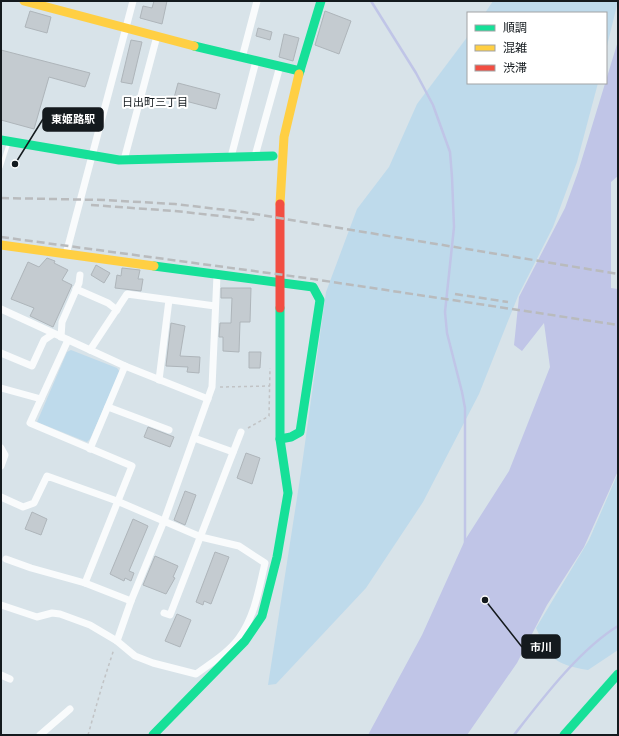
<svg xmlns="http://www.w3.org/2000/svg" width="619" height="736" viewBox="0 0 619 736" font-family="Poppins,'Noto Sans JP',sans-serif">
  <style>
    .green { fill: #bedaeb }
    .water { fill: #c0c5e7 }
    .lines { fill: none; stroke-linecap: round; stroke-linejoin: round }
    .stream { stroke: #c0c5e7; stroke-width: 2.5 }
    .building { fill: #c4cbd0; stroke: #aeb5ba }
    .path { stroke: #c1c3c5; stroke-width: 1.5; stroke-dasharray: 3 3; stroke-linecap: butt }
    .lane { stroke: #f9fbfc; stroke-width: 3.5 }
    .street { stroke: #f9fbfc; stroke-width: 7 }
    .fast { stroke: #16e098; stroke-width: 9 }
    .slow { stroke: #ffcf43; stroke-width: 9 }
    .jam { stroke: #f24e42; stroke-width: 9 }
    .rail { stroke: #b9bbbd; stroke-width: 2.5; stroke-dasharray: 8 4; stroke-linecap: butt }
    .labels { text-anchor: middle; stroke-width: 4; stroke-linejoin: round; paint-order: stroke }
    .neighbourhood-label { font-size: 11px; fill: #141a1e; stroke: #fff }
    .leader { fill: none; stroke: #141a1e; stroke-width: 1.5 }
    .callout-dot { fill: #141a1e; stroke: #fff; stroke-width: 1.5 }
    .callout { fill: #141a1e; stroke: #141a1e; stroke-width: 1.5 }
    .callout-label { font-size: 11px; text-anchor: middle; font-weight: bold; fill: #fff }
  </style>
  <rect width="100%" height="100%" fill="#d8e3e9"/>
  <g class="green">
    <path d="M493,1H618L606,50V13H485Z"/>
    <path d="M468,36V83H598L577,162L553,227L518,296L479,394L423,502L366,588L276,684L268,685L301,472L326,292L357,209L389,167L417,104Z"/>
    <path d="M71,350L117,368L120,372L90,439L87,442L37,422L67,352Z"/>
    <path d="M618,473V650L588,670C553,664 551,659 536,628L589,540Z"/>
  </g>
  <path class="water" d="M618,41V176L611,182V288L618,289V471L584,547L547,605L517,663L467,735H368L422,635L465,540L509,471L550,367L544,323L522,351L514,345L519,297L565,208L578,172Z"/>
  <g class="lines">
    <g class="stream">
      <path d="M371,1L416,73L433,105L450,152L452,177L454,227L445,312L447,333L462,392L465,408V544"/>
      <path d="M514,735C542,699 580,649 618,626"/>
    </g>
  </g>
  <g class="building">
    <path d="M154,1H167L162,24L140,18L143,6L152,8Z"/>
    <path d="M30,11L51,17L47,33L25,27Z"/>
    <path d="M325,11L351,21L339,54L315,45Z"/>
    <path d="M258,28L272,32L270,40L256,36Z"/>
    <path d="M284,34L299,38L293,61L279,57Z"/>
    <path d="M131,40L142,42L132,84L121,82Z"/>
    <path d="M1,50L90,73L85,87L49,77L34,129L1,120Z"/>
    <path d="M178,83L220,94L216,109L174,98Z"/>
    <path d="M47,258L55,261L54,263L68,270L62,280L72,285L53,327L30,316L34,308L11,299L28,262L39,267Z"/>
    <path d="M96,265L110,273L104,283L91,275Z"/>
    <path d="M122,268L140,270L138,279H143L141,291L115,288L117,275L121,276Z"/>
    <path d="M221,288H251L250,322H240L239,352L223,351V337H219L220,323H231L232,298H221Z"/>
    <path d="M171,323L185,326L180,356L200,357L199,373L187,372L188,367L166,366Z"/>
    <path d="M249,352H261L260,368H249Z"/>
    <path d="M148,427L174,437L170,447L144,437Z"/>
    <path d="M246,453L260,458L252,484L237,478Z"/>
    <path d="M185,491L196,495L185,525L174,520Z"/>
    <path d="M32,512L47,519L41,535L25,529Z"/>
    <path d="M133,519L148,526L129,571L134,573L131,581L125,578L124,581L110,574Z"/>
    <path d="M215,552L229,557L211,604L204,601L203,605L196,602Z"/>
    <path d="M155,556L178,566L173,577L175,578L166,594L143,585Z"/>
    <path d="M177,614L191,620L180,647L165,641Z"/>
  </g>
  <g class="lines">
    <g class="path">
      <path d="M220,387L270,386"/>
      <path d="M248,428L269,416L270,368"/>
      <path d="M88,735L102,686L114,649"/>
    </g>
    <path class="lane" d="M1,167L9,142"/>
    <g class="street">
      <path d="M242,58L257,1"/>
      <path d="M255,156L280,66"/>
      <path d="M231,157L256,61"/>
      <path d="M124,160L157,36"/>
      <path d="M66,254L133,1"/>
      <path d="M76,289L108,303L117,310"/>
      <path d="M1,309L125,366L208,399"/>
      <path d="M61,337L62,322L79,283L80,275"/>
      <path d="M68,340L30,423L132,466L85,583"/>
      <path d="M90,350L127,294L215,306"/>
      <path d="M1,353L32,366L44,340L53,334"/>
      <path d="M159,380L169,300"/>
      <path d="M1,388L41,399"/>
      <path d="M108,407L169,430"/>
      <path d="M194,438L233,452"/>
      <path d="M1,448L5,455L1,466"/>
      <path d="M90,449L125,366"/>
      <path d="M1,497L23,507L34,503L47,476L117,501L201,537L239,546L265,563C259,588 255,616 239,638C228,653 211,663 196,674L153,663L135,656L117,641L90,625L60,614L52,613L37,617L1,605"/>
      <path d="M6,559L31,568L85,583L131,601"/>
      <path d="M164,613L170,615L241,432"/>
      <path d="M117,641L131,601L164,521L212,387L217,275"/>
      <path d="M1,675L10,679"/>
      <path d="M40,735L70,709"/>
    </g>
    <g class="fast">
      <path d="M194,46L300,71"/>
      <path d="M299,74L321,1"/>
      <path d="M1,140L119,160L273,156"/>
      <path d="M154,266L313,287L320,300L300,432L291,437L280,439"/>
      <path d="M153,735L245,641L262,616L277,557L288,493L280,439V308"/>
      <path d="M564,735L618,674"/>
    </g>
    <g class="slow">
      <path d="M24,1L194,46"/>
      <path d="M280,204L284,137L299,74"/>
      <path d="M1,245L154,266"/>
    </g>
    <path class="jam" d="M280,308V204"/>
    <g class="rail">
      <path d="M1,198L104,200L175,204L243,212L618,274"/>
      <path d="M91,205L175,211L256,220"/>
      <path d="M1,237L306,278L618,325"/>
      <path d="M455,294L508,302"/>
    </g>
  </g>
  <g class="labels">
    <g class="neighbourhood-label">
      <text x="155" y="106">日出町三丁目</text>
    </g>
  </g>
  <path class="leader" d="M15 164L43 119M485 600L522 647"/>
  <g class="callout-dot">
    <circle cx="15" cy="164" r="4"/>
    <circle cx="485" cy="600" r="4"/>
  </g>
  <g class="callout">
    <rect x="43" y="108" width="60" height="23" rx="4"/>
    <rect x="522" y="635" width="38" height="23" rx="4"/>
  </g>
  <g class="callout-label">
    <text x="73" y="123">東姫路駅</text>
    <text x="541" y="651">市川</text>
  </g>
  <rect width="619" height="736" fill="none" stroke="#141a1e" stroke-width="4"/>
  <rect x="467" y="12" width="140" height="72" fill="#ffffff" stroke="#a1a3a5"/>
  <rect x="475" y="25" width="20" height="6" fill="#16e098" stroke="#a1a3a5"/>
  <text x="503" y="32" font-size="12" fill="#141a1e">順調</text>
  <rect x="475" y="45" width="20" height="6" fill="#ffcf43" stroke="#a1a3a5"/>
  <text x="503" y="52" font-size="12" fill="#141a1e">混雑</text>
  <rect x="475" y="65" width="20" height="6" fill="#f24e42" stroke="#a1a3a5"/>
  <text x="503" y="72" font-size="12" fill="#141a1e">渋滞</text>
</svg>
